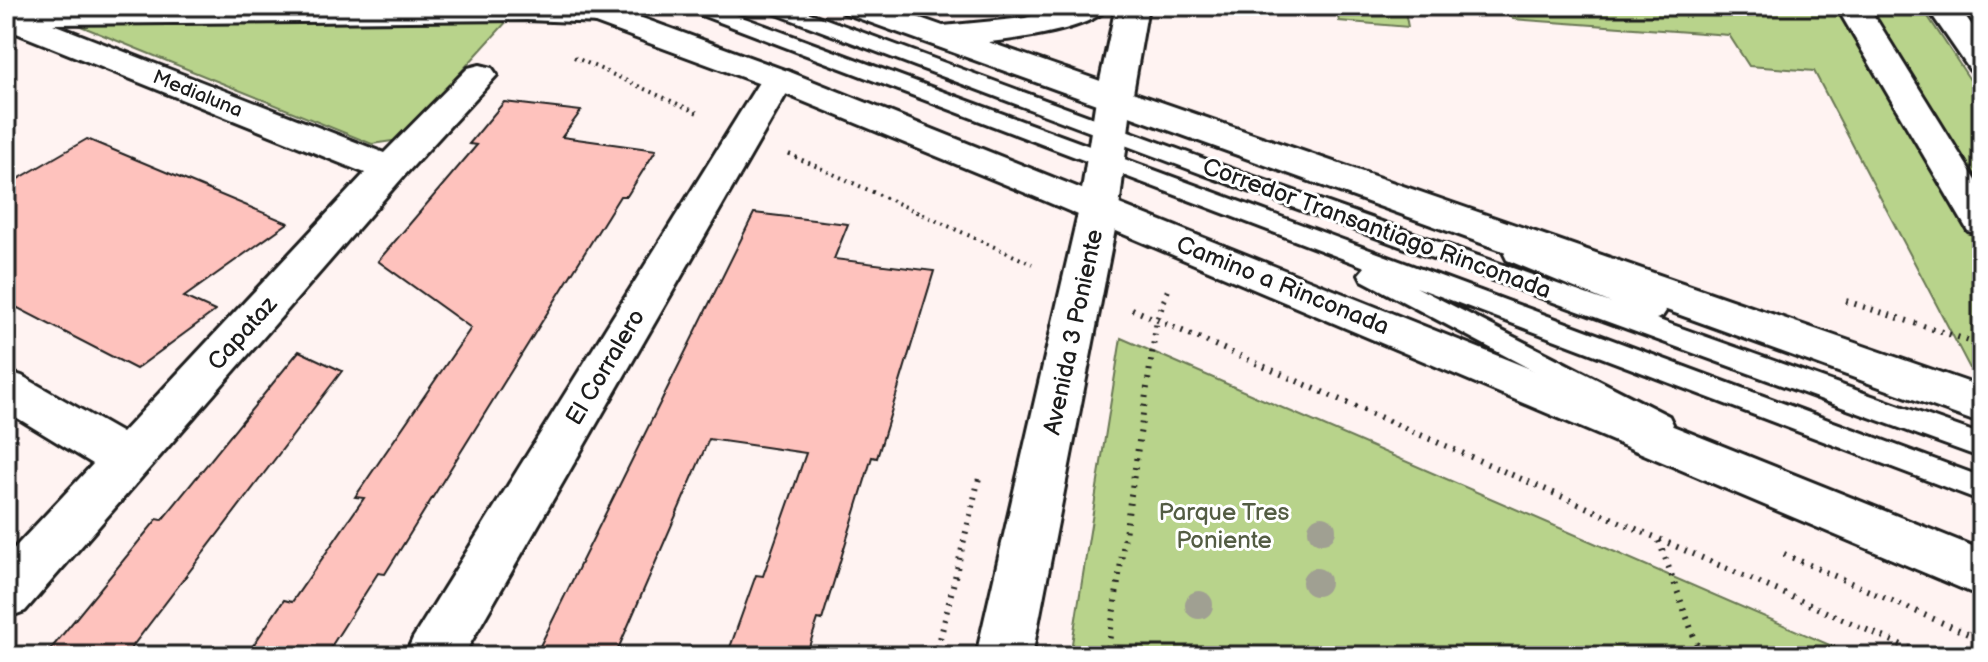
<svg xmlns="http://www.w3.org/2000/svg" width="1988" height="662" viewBox="0 0 1988 662" font-family="'Balsamiq Sans',sans-serif">
  <style>
    .green { fill: #b8d38b; stroke: #6a7854; stroke-width: 2 }
    .building { fill: #fec2bd; stroke: #1c1c1c; stroke-width: 2 }
    .lines { fill: none; stroke-linecap: round; stroke-linejoin: round }
    .lane-casing { stroke: #1c1c1c; stroke-width: 6 }
    .street-casing { stroke: #1c1c1c; stroke-width: 6 }
    .secondary-casing { stroke: #1c1c1c; stroke-width: 6 }
    .primary-casing { stroke: #1c1c1c; stroke-width: 6 }
    .path-far1 { stroke: #1c1c1c; stroke-width: 4; stroke-dasharray: 2 5; stroke-linecap: butt }
    .path { stroke: #1c1c1c; stroke-width: 6; stroke-dasharray: 2 7; stroke-linecap: butt }
    .lane { fill: #fff; fill-rule: evenodd }
    .street { fill: #fff; fill-rule: evenodd }
    .secondary { fill: #fff; fill-rule: evenodd }
    .primary { fill: #fff; fill-rule: evenodd }
    .tree { fill: #a0a092 }
    .labels { text-anchor: middle; stroke-width: 6; stroke-linejoin: round; paint-order: stroke }
    .far-street-label { font-size: 20px; fill: #1c1c1c; stroke: #fff }
    .street-label { font-size: 24px; fill: #1c1c1c; stroke: #fff }
    .park-label { font-size: 24px; fill: #535c43; stroke: #fff }
  </style>
  <rect width="100%" height="100%" fill="#fff3f2"/>
  <filter id="ink" filterUnits="userSpaceOnUse"><feTurbulence type="fractalNoise" baseFrequency=".0125" numOctaves="2"/><feDisplacementMap in="SourceGraphic" scale="16" xChannelSelector="R" yChannelSelector="G"/><feConvolveMatrix kernelMatrix="1 2 1 2 8 2 1 2 1" color-interpolation-filters="sRGB"/></filter>
  <g filter="url(#ink)">
    <g class="green">
      <path d="M1335,6H1404L1408,27L1339,21Z"/>
      <path d="M1508,6H1921L1982,98V382L1976,380L1814,71L1749,66L1729,35L1513,19Z"/>
      <path d="M56,16L509,19L399,140L372,144Z"/>
      <path d="M1121,338L1855,656H1070Z"/>
    </g>
    <g class="building">
      <path d="M504,102L581,111L562,137L656,150L627,196H620L385,574L378,573L325,656H246L284,600L292,602L364,498L355,497L471,328L378,261L477,145L469,144Z"/>
      <path d="M87,139L288,223L184,297L215,311L136,369L6,302V186Z"/>
      <path d="M754,213L848,224L834,259L934,271L877,458L872,457L822,620L818,619L806,656H727L756,575L763,576L806,453L709,439L615,656H535Z"/>
      <path d="M299,351L342,371L125,656H45L157,519L162,520Z"/>
    </g>
    <g class="lines">
      <defs>
        <g id="lane">
          <path d="M686,6H712L1982,477V501L1416,287L1669,416L1673,424L1669,432L1659,435L1649,432L1362,280L1359,274L1365,267L688,10Z"/>
          <path d="M764,6H791L1218,164L1611,303L1507,260L1504,254L1507,248L1516,246L1525,248L1662,305L1666,311L1662,317L1656,319L1982,435V458L1202,174L766,10Z"/>
        </g>
        <g id="street">
          <path d="M6,6H611L616,13L611,20L600,23L527,20L53,24L384,153L468,68L480,65L492,68L497,75L403,177L25,611L6,618V557L93,464L6,411V371L22,376L122,433L365,173L9,30L6,25Z"/>
          <path d="M1836,6H1868L1982,190V235L1968,231Z"/>
          <path d="M778,69L790,72L795,79L463,656H405L413,638L761,79L766,72Z"/>
        </g>
        <g id="secondary">
          <path d="M1116,6H1148L1132,99L1119,209L1032,656H976L1079,209L1096,99Z"/>
          <path d="M1926,6H1958L1982,39V73L1970,70Z"/>
        </g>
        <g id="primary">
          <path d="M563,6H609L790,72L1982,550V597L1031,195L766,86L568,13Z"/>
          <path d="M839,6H886L943,26L1025,18L1066,6H1109C1092,30 1017,39 988,42L1982,387V424L844,13Z"/>
        </g>
      </defs>
      <use href="#lane" class="lane-casing"/>
      <use href="#street" class="street-casing"/>
      <use href="#secondary" class="secondary-casing"/>
      <use href="#primary" class="primary-casing"/>
      <g class="path-far1">
        <path d="M574,57L700,114"/>
        <path d="M789,154L1032,264"/>
      </g>
      <g class="path">
        <path d="M1846,301L1982,345"/>
        <path d="M1132,309L1927,656"/>
        <path d="M1659,541L1701,656"/>
        <path d="M1784,554L1982,640"/>
        <path d="M936,656L979,478"/>
        <path d="M1107,656L1157,320L1169,287"/>
      </g>
      <use href="#lane" class="lane"/>
      <use href="#street" class="street"/>
      <use href="#secondary" class="secondary"/>
      <use href="#primary" class="primary"/>
    </g>
    <g class="tree">
      <circle cx="1322" cy="530" r="14"/>
      <circle cx="1316" cy="582" r="14"/>
      <circle cx="1199" cy="605" r="14"/>
    </g>
  </g>
  <g class="labels">
    <g class="far-street-label">
      <text transform="translate(198 93) rotate(22)" y="7">Medialuna</text>
    </g>
    <g class="street-label">
      <text transform="translate(1377 228) rotate(20)" y="8">Corredor Transantiago Rinconada</text>
      <text transform="translate(1283 285) rotate(22)" y="8">Camino a Rinconada</text>
      <text transform="translate(1073 332) rotate(-78)" y="8">Avenida 3 Poniente</text>
      <text transform="translate(242 333) rotate(-48)" y="8">Capataz</text>
      <text transform="translate(605 367) rotate(-59)" y="8">El Corralero</text>
    </g>
    <g class="park-label">
      <text x="1224" y="520">Parque Tres<tspan x="1224" dy="28">Poniente</tspan></text>
    </g>
  </g>
  <rect width="1988" height="662" fill="none" stroke="#fff" stroke-width="32"/>
  <rect x="16" y="16" width="1956" height="630" fill="none" stroke="#1c1c1c" stroke-width="3" filter="url(#ink)"/>
</svg>
